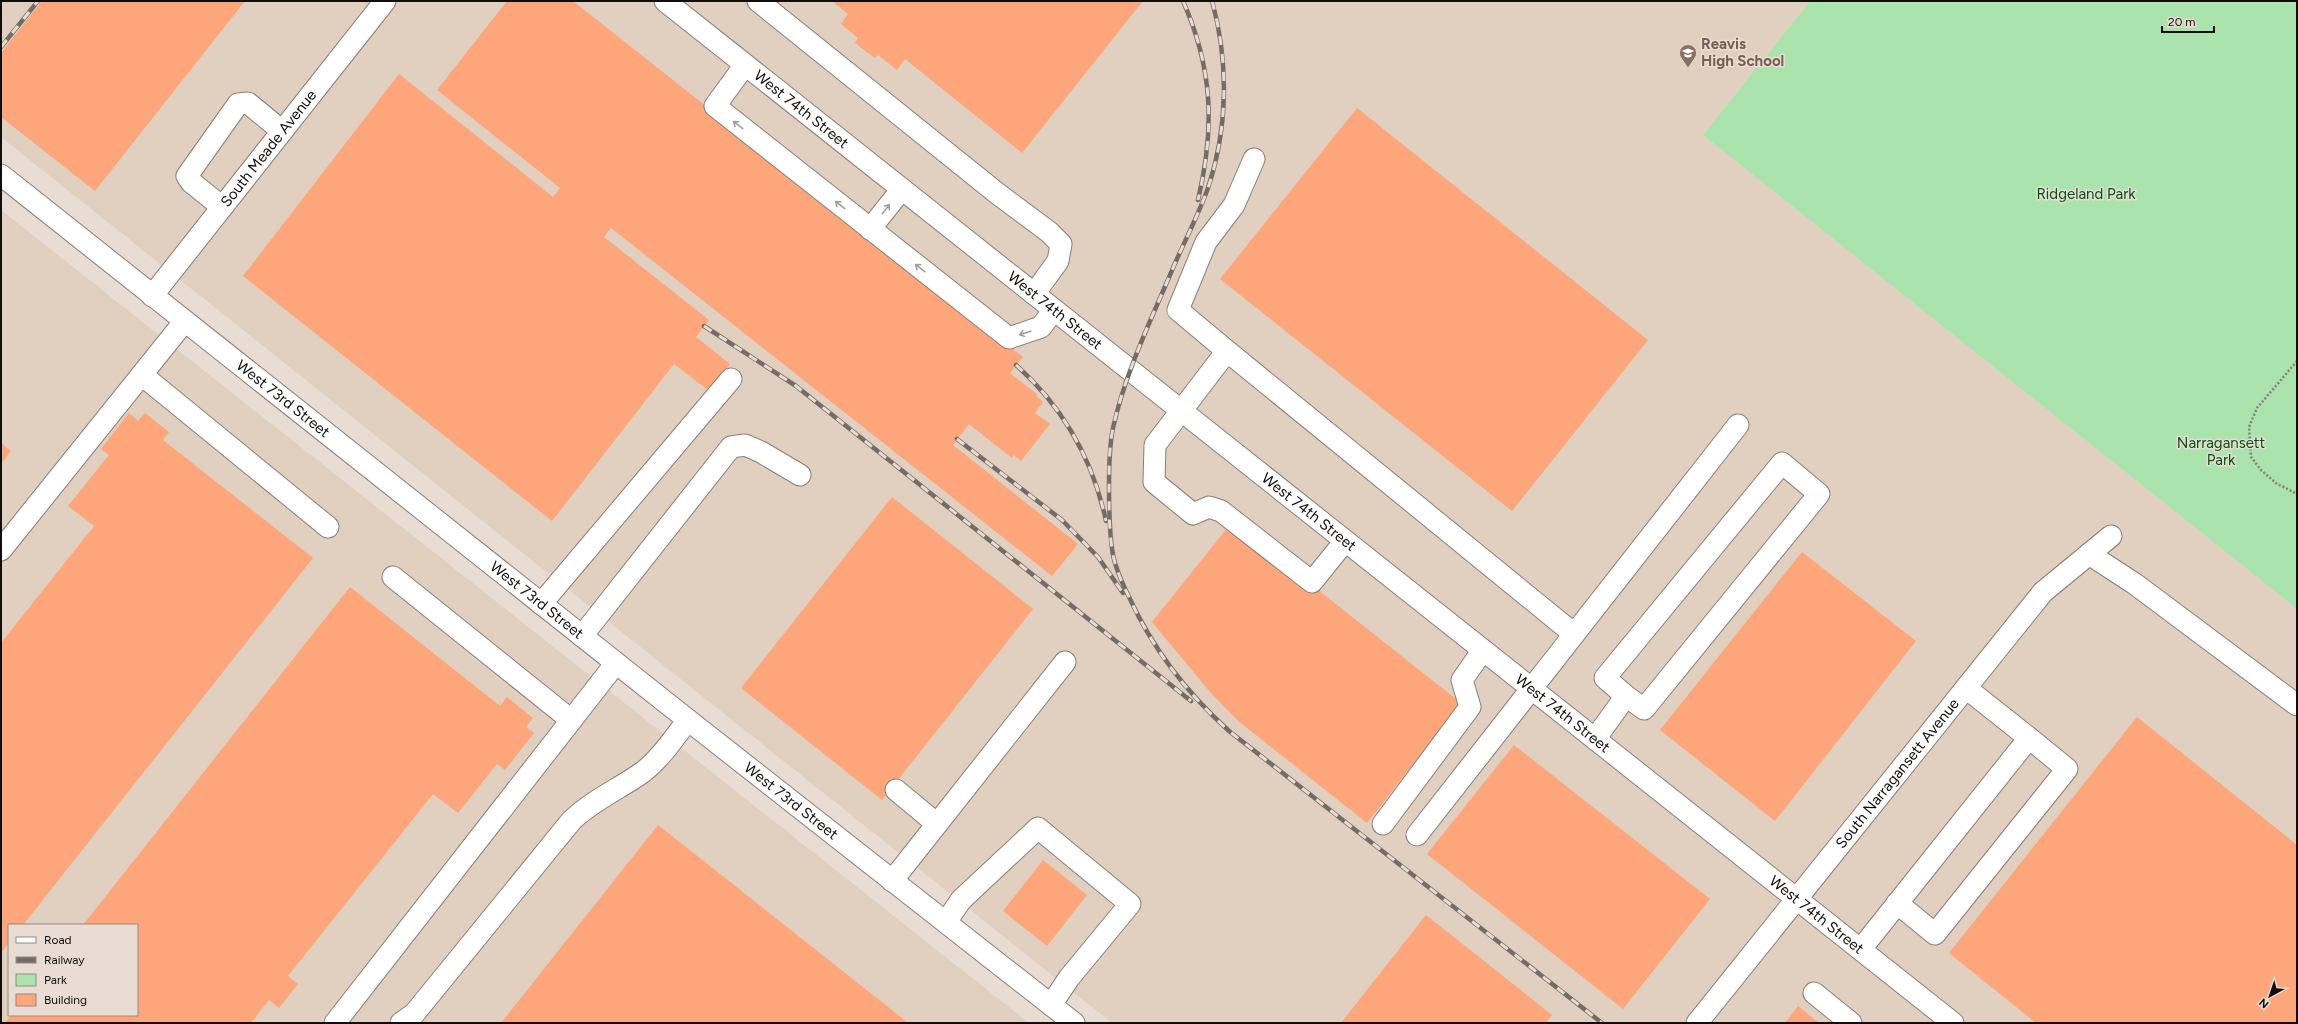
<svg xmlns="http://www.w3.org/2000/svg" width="2298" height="1024" viewBox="0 0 2298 1024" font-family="Figtree,sans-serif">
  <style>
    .built { fill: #e1cfc0; fill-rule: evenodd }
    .green { fill: #abe3ad }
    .building { fill: #fda57b }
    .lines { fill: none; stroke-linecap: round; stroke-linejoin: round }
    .minor-casing { stroke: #897f76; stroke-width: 23 }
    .path { stroke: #867d77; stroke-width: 2.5; stroke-dasharray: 2 2; stroke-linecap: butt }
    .minor { stroke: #fff; stroke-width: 21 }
    .rail-casing { stroke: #746c66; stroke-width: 4.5 }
    .rail { stroke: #e9ddd3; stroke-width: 3; stroke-dasharray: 9; stroke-linecap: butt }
    .oneway { stroke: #a09e9d }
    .labels { text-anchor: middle; stroke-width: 3; stroke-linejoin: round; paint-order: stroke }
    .education-label { font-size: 15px; font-weight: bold; fill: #785e54; stroke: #e9ddd3; text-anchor: start }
    .street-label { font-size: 15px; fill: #110d0a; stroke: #e9ddd3 }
    .park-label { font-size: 15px; fill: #005314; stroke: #e9ddd3 }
  </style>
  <rect width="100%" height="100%" fill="#e9ddd3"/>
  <g class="built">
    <path d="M1,1H1810L1703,135L2297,609V1023H1112L1,137Z"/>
    <path d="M1,210L1029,1023H1ZM9,925H137V1015H9Z"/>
  </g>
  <path class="green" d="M1810,1H2297V609L1703,135Z"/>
  <g class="building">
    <path d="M42,1H245L95,191L1,117V53Z"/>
    <path d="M507,1H573L1023,357L1010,373L1037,394L1036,396L1043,402L1035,413L1050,424L1021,461L1014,455L1012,458L969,424L953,445L1078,544L1052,576L611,228L604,237L709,320L696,337L730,364L709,391L674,364L552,521L243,276L399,74L553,197L560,188L437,90Z"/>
    <path d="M832,1H1143L1022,153L905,59L897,70L878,55L875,58L855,43L858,38L841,24L848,14Z"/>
    <path d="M1357,108L1648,340L1512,511L1220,279Z"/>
    <path d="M129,413L138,421L145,413L169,432L163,440L313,558L23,925H9V943L1,953V643L94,526L68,506L109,455L101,449Z"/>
    <path d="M1,443L11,451L1,464Z"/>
    <path d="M892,497L1033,609L882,800L741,688Z"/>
    <path d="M1232,522L1461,703L1367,823L1237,720L1211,693L1152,622Z"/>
    <path d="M1802,552L1916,641L1775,821L1660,730Z"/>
    <path d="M350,587L500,706L507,697L533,718L526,727L534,733L505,770L497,764L458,813L433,794L288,976L298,984L279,1008L269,1000L251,1023H5L11,1015H137V925H83Z"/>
    <path d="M2137,717L2297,845V1023H2036L1949,953Z"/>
    <path d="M1514,745L1710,899L1623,1009L1427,854Z"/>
    <path d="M658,825L907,1022L905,1023H501Z"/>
    <path d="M1043,860L1087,895L1047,946L1003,911Z"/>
    <path d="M1426,915L1552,1015L1546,1023H1341Z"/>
    <path d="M1798,1006L1819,1023H1785Z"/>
  </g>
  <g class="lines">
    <defs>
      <g id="minor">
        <path id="s1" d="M665,1L1953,1023"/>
        <path d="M758,1L998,194L1049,232L1061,244L1058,261L1034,294"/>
        <path d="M745,65L715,106L1009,338L1041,327L1054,310"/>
        <path id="s2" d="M1,175L688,720L1074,1023"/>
        <path d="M222,207L191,182L187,176L238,104L248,103L282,131"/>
        <path d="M870,229L902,189"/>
        <path id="s3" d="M152,296L385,1"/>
        <path d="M1227,351L1178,310L1206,242L1234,205L1254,159"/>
        <path d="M142,375L328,527"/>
        <path d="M1345,541L1312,582L1221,511L1209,507L1193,514L1154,482L1155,445L1227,351L1574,634"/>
        <path d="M1,550L184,322"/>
        <path d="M2089,554L2135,584L2297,705"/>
        <path d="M393,577L571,720"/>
        <path d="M541,604L731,379"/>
        <path d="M582,636L731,447L745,445L761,452L800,475"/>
        <path d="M1595,739L1626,696L1605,678L1782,463L1819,494L1644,709L1626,696"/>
        <path d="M896,790L937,824"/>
        <path d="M1383,824L1470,707L1462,680L1483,650"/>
        <path d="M1417,835L1738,425"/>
        <path d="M892,881L1065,662"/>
        <path d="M1897,903L1935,934L2067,769L2029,738"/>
        <path d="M946,922L961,900L1038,828L1130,904L1069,978L1051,1005"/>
        <path d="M1861,949L2029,738L1966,688"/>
        <path d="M1814,993L1851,1023"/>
        <path d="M335,1023L616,663"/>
        <path d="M401,1023L414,1014L572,820C593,800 619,789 643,772C661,758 674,738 688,720"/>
        <path id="s4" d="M1697,1023L2043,592L2111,536"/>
      </g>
    </defs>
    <use href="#minor" class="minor-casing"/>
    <path class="path" d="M2297,361L2257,408L2249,427L2251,457L2261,470L2276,483L2297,494"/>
    <use href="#minor" class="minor"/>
    <defs>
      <g id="rail">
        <path d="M1183,1C1213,69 1215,128 1198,200"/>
        <path d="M1212,1C1229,62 1228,128 1208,188C1198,216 1184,242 1173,268C1151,320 1125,373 1113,428C1109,447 1109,468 1109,487C1109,509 1109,533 1113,555C1116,570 1123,585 1130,599C1154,651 1187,693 1229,731L1602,1023"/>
        <path d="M1,47L38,1"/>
        <path d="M704,326L796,386L1191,701"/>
        <path d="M1016,365C1063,407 1093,460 1106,521"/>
        <path d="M957,439L1062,520L1098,557L1123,593"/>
      </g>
    </defs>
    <use href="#rail" class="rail-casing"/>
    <use href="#rail" class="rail"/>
  </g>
  <defs><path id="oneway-shaft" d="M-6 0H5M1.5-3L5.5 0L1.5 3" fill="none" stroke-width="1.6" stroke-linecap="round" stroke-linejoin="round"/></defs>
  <g class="oneway">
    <use href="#oneway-shaft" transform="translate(738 125) rotate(-142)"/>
    <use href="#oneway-shaft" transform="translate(840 205) rotate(-142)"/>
    <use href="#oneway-shaft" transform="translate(886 209) rotate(-52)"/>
    <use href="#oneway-shaft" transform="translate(920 268) rotate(-142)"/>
    <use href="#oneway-shaft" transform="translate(1025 333) rotate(162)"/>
  </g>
  <defs>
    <symbol id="school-pin" viewBox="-11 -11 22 30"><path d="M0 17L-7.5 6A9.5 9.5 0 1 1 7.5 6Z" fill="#8d6e63" stroke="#e9ddd3"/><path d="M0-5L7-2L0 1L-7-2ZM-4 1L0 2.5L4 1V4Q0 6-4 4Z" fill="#fff"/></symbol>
  </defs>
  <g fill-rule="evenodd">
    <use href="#school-pin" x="1678" y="43" width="20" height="27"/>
  </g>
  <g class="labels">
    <g class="education-label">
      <text x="1701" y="49">Reavis<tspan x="1701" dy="17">High School</tspan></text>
    </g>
    <g class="street-label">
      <text dy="5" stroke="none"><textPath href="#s1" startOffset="174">West 74th Street</textPath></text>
      <text dy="5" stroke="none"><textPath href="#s3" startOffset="188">South Meade Avenue</textPath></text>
      <text dy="5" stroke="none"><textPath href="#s1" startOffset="498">West 74th Street</textPath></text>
      <text dy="5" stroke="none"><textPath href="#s2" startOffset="360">West 73rd Street</textPath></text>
      <text dy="5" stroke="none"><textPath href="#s1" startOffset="822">West 74th Street</textPath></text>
      <text dy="5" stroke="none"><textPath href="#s2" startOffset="684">West 73rd Street</textPath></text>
      <text dy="5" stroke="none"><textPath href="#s1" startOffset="1146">West 74th Street</textPath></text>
      <text dy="5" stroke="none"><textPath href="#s4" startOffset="320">South Narragansett Avenue</textPath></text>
      <text dy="5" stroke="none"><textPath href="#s2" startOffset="1008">West 73rd Street</textPath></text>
      <text dy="5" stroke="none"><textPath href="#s1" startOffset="1470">West 74th Street</textPath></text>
    </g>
    <g class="park-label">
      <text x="2086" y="199">Ridgeland Park</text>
      <text x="2221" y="448">Narragansett<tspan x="2221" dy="17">Park</tspan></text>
    </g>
  </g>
  <rect width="2298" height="1024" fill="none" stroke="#110d0a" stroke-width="4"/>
  <rect x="8" y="924" width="130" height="92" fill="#e9ddd3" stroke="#938a83"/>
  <rect x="16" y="937" width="20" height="6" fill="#ffffff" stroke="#938a83"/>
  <text x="44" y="944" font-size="12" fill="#110d0a">Road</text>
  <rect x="16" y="957" width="20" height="6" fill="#746c66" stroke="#938a83"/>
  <text x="44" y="964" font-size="12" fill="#110d0a">Railway</text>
  <rect x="16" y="974" width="20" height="12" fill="#abe3ad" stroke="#938a83"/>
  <text x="44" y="984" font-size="12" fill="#110d0a">Park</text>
  <rect x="16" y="994" width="20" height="12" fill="#fda57b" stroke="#938a83"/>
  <text x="44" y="1004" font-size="12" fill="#110d0a">Building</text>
  <g transform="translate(2270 996) rotate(220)" stroke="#e9ddd3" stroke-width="3" paint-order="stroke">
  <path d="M0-3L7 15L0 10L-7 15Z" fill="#110d0a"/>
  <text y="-6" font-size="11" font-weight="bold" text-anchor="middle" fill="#110d0a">N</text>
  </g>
  <path d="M2162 26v6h52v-6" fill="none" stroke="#110d0a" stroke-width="2"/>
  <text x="2168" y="26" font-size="12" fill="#110d0a" stroke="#e9ddd3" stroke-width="3" paint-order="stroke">20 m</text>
</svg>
